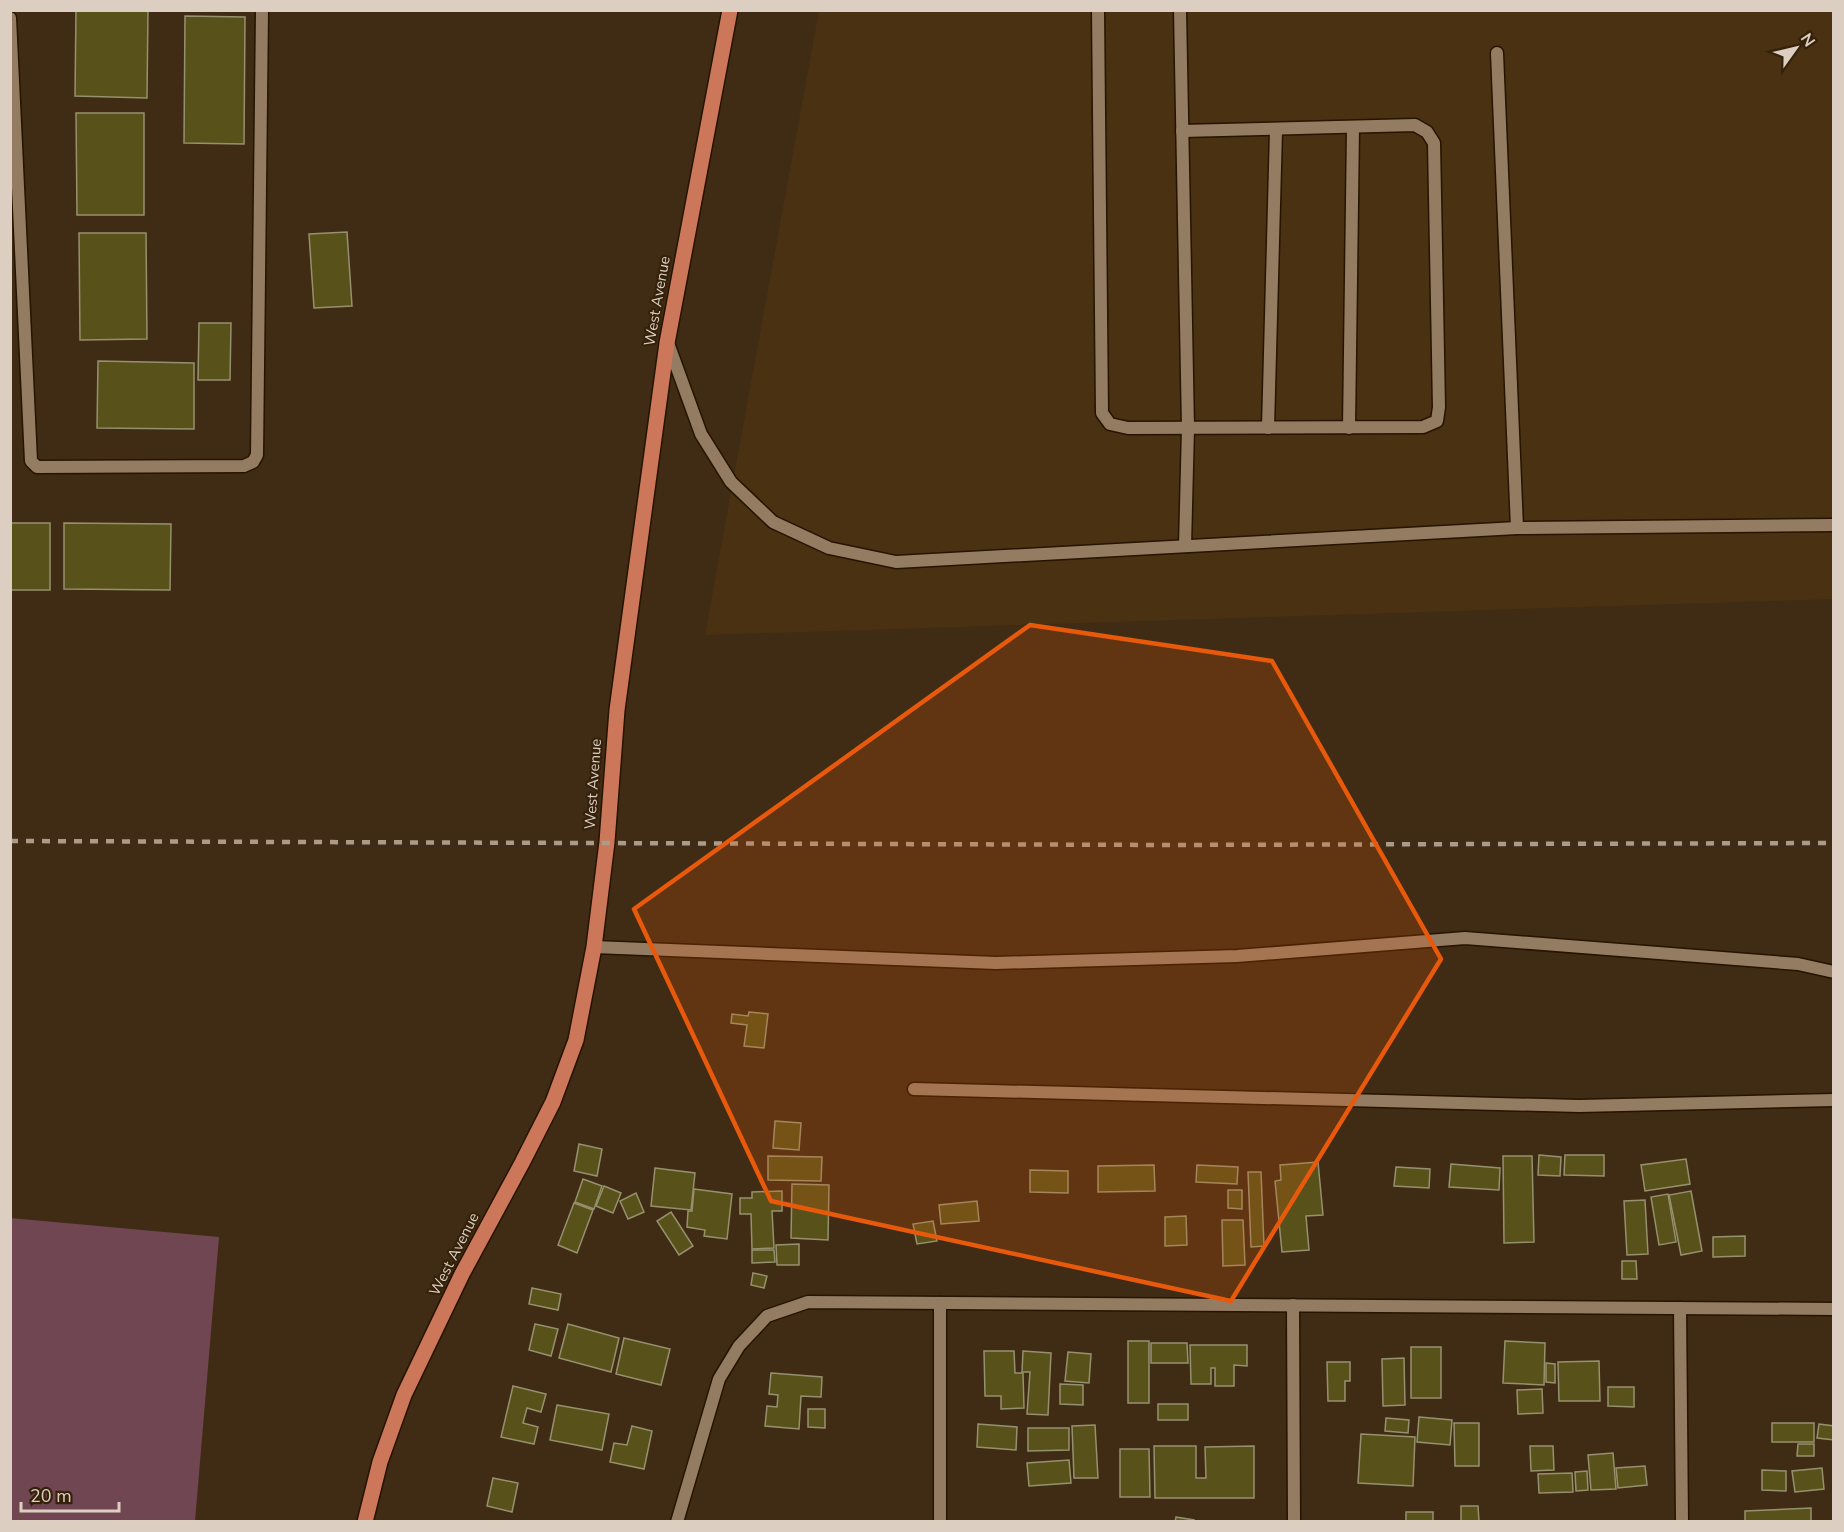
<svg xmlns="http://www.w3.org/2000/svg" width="1844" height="1532" viewBox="0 0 1844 1532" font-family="'Nunito Sans',sans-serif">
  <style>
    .built { fill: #4a3112 }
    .green { fill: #704652 }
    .building { fill: #59511a; stroke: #95916f; stroke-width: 1.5 }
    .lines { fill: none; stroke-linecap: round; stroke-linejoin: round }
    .service-casing { stroke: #261400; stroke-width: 15 }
    .minor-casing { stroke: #261400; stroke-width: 15 }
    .primary-casing { stroke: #261400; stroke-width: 18 }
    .service { stroke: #947c62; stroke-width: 12 }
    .minor { stroke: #947c62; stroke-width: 12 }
    .primary { stroke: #cc775a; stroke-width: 15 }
    .rail { stroke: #aa9b8b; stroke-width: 4.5; stroke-dasharray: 8 8; stroke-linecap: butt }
    .marked { fill: #e8590c; fill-opacity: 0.2; stroke: #e8590c; stroke-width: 4.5; stroke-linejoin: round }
    .labels { text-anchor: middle; stroke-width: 4.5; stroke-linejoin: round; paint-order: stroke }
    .street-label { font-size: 15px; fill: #dccfc2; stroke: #36220a }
  </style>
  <rect width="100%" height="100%" fill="#402c14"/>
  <path class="built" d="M819,11H1833V599L705,635Z"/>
  <path class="green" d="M10,1218L219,1237L195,1521H11Z"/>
  <g class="building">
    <path d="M76,10H148L147,98L75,96Z"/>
    <path d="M185,16L245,17L244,144L184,143Z"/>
    <path d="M76,113H144V215H77Z"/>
    <path d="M347,232L352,306L314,308L309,234Z"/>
    <path d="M79,233H146L147,339L80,340Z"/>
    <path d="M199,323H231L230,380H198Z"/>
    <path d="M98,361L194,363V429L97,428Z"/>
    <rect x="10" y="523" width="40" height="67"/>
    <path d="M64,523L171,524L170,590L64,589Z"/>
    <path d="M749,1012L768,1014L764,1048L744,1046L747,1025L731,1023L732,1014L748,1016Z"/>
    <path d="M775,1121L801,1123L799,1150L773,1148Z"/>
    <path d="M579,1144L602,1149L597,1176L574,1171Z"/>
    <path d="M1539,1155L1561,1157L1560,1176L1538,1175Z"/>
    <path d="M1565,1155H1604V1176L1564,1175Z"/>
    <path d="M768,1156L822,1157L821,1181L768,1180Z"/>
    <path d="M1503,1156H1532L1534,1242L1504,1243Z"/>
    <path d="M1686,1159L1690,1184L1645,1191L1641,1165Z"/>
    <path d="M1318,1162L1323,1215L1306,1216L1309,1250L1282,1252L1275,1181L1281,1180L1280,1165Z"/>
    <path d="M1451,1164L1500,1168L1499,1190L1449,1187Z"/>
    <path d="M1154,1165L1155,1191L1098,1192V1166Z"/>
    <path d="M1197,1165L1238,1167L1237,1184L1196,1182Z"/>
    <path d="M1396,1167L1430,1169L1429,1188L1394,1186Z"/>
    <path d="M655,1168L695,1173L691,1210L651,1206Z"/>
    <path d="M1030,1170L1068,1171V1193L1030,1192Z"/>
    <path d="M1248,1172H1261L1264,1246L1251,1247Z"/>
    <path d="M583,1179L602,1186L594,1209L575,1202Z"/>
    <path d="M792,1184L829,1185L828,1240L791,1238Z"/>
    <path d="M604,1186L621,1193L613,1213L596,1206Z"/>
    <path d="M694,1189L732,1194L727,1239L704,1236L705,1230L687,1227L688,1211H692Z"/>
    <path d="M1228,1190H1242V1209L1228,1208Z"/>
    <path d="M782,1191V1211H772L774,1248L752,1249L751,1214H740V1198H752V1192Z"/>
    <path d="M1691,1191L1702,1251L1681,1255L1669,1195Z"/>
    <path d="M636,1193L644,1212L628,1219L620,1201Z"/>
    <path d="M1668,1194L1676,1242L1659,1245L1651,1197Z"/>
    <path d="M1645,1200L1648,1254L1627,1255L1624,1201Z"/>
    <path d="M977,1201L979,1221L941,1224L939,1205Z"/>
    <path d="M574,1203L593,1210L577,1253L558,1245Z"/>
    <path d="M671,1212L693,1246L679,1255L657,1221Z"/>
    <path d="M1186,1216L1187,1245L1165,1246V1217Z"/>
    <path d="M1222,1220H1243L1245,1265L1223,1266Z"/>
    <path d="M933,1221L937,1241L917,1244L913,1224Z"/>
    <path d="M1745,1236V1256L1713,1257V1237Z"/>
    <path d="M799,1244V1265H777L776,1245Z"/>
    <path d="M752,1250H774L775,1262L752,1263Z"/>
    <path d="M1622,1261H1636L1637,1279H1622Z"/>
    <path d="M753,1273L767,1276L764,1288L751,1285Z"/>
    <path d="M532,1288L561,1294L558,1310L529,1304Z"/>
    <path d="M535,1324L558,1329L551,1356L529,1350Z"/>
    <path d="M568,1324L619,1338L611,1372L559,1358Z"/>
    <path d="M624,1338L670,1349L661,1385L616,1374Z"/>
    <rect x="1128" y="1341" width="21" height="62"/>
    <path d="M1505,1341L1545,1343L1544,1385L1503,1383Z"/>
    <path d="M1151,1343H1187L1188,1363H1151Z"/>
    <path d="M1190,1345H1247V1366L1234,1365V1386H1215V1368H1211V1384H1191Z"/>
    <rect x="1411" y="1347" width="30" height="51"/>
    <path d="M984,1351H1014L1015,1373H1023L1024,1408L1001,1409V1396H985Z"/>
    <path d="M1023,1351L1051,1353L1048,1415L1027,1414L1030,1372H1022Z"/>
    <path d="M1068,1352L1091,1354L1089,1383L1065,1381Z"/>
    <path d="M1404,1358L1405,1405L1383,1406L1382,1359Z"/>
    <path d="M1599,1361L1600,1401H1559L1558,1362Z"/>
    <path d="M1327,1362H1350V1381H1345V1401H1328Z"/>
    <path d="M1546,1363L1555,1364V1383L1546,1382Z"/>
    <path d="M771,1373L822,1377L821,1397L801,1396L799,1429L765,1426L767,1406L777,1407L778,1395L769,1394Z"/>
    <path d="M1060,1384L1083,1385V1405L1060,1404Z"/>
    <path d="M513,1386L546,1394L541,1412L527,1408L523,1423L538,1427L534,1444L501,1437Z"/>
    <path d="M1608,1387H1634V1407L1608,1406Z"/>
    <path d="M1542,1389L1543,1413L1518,1414L1517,1390Z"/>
    <rect x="1158" y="1404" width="30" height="16"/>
    <path d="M557,1405L609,1414L602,1450L550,1440Z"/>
    <path d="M808,1409H825V1428L808,1427Z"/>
    <path d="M1419,1417L1452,1420L1450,1445L1417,1442Z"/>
    <path d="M1386,1418L1409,1420L1408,1433L1385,1431Z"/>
    <path d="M1454,1423H1479V1466H1455Z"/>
    <rect x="1772" y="1423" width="42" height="19"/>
    <path d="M978,1424L1017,1427L1016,1450L977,1447Z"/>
    <path d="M1819,1424L1834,1426V1440L1817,1438Z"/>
    <path d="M1095,1425L1098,1478H1074L1072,1426Z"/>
    <path d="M632,1426L652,1431L644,1469L610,1462L614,1443L627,1445Z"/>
    <path d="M1028,1428H1069V1450L1028,1451Z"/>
    <path d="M1361,1434L1415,1437L1413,1486L1358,1483Z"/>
    <path d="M1798,1444H1814V1456H1797Z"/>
    <path d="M1154,1446H1196V1478H1206L1205,1447L1254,1446V1498H1155Z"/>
    <path d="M1530,1446H1553L1554,1470L1531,1471Z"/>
    <path d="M1120,1449H1149L1150,1497H1120Z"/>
    <path d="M1613,1453L1616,1489L1591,1490L1588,1455Z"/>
    <path d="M1069,1460L1071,1483L1029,1486L1027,1463Z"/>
    <path d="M1645,1466L1647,1485L1618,1488L1616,1468Z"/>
    <path d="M1822,1468L1824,1489L1795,1492L1792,1471Z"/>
    <path d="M1762,1470L1786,1471V1491L1762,1490Z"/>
    <path d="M1587,1471L1588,1490L1576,1491L1575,1472Z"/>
    <path d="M1572,1473L1573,1492L1539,1493L1538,1474Z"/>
    <path d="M493,1478L518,1483L512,1512L487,1506Z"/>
    <path d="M1461,1506H1478L1479,1521L1461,1522Z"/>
    <path d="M1811,1508V1522H1745V1511Z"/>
    <rect x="1406" y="1512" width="27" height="10"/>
    <path d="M1176,1517L1194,1520V1522H1175Z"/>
  </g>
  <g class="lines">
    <defs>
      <g id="service">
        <path d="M1098,10L1102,413L1110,424L1128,428L1423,427L1437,421L1439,407L1434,143L1427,132L1415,125L1182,131"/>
        <path d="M1180,10L1188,428L1185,546"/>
        <path d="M1497,53L1517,528"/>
        <path d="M1268,428L1276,130"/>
        <path d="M1349,428L1353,128"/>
      </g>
      <g id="minor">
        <path d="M10,18L31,461L37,467L244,466L253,462L257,455L262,10"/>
        <path d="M668,343L701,434L731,482L773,522L829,548L896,562L1517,528L1834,525"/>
        <path d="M594,947L996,963L1237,956L1465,938L1798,964L1834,972"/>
        <path d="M914,1089L1579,1106L1834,1100"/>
        <path d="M940,1303V1522"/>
        <path d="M1293,1305L1294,1522"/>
        <path d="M1680,1308L1682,1522"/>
        <path d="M677,1522L719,1379L739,1346L767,1316L808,1302L1834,1309"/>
      </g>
      <path id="primary" d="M365,1522L380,1462L404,1395L462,1274L522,1163L553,1102L576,1040L594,947L607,842L617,710L667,343L730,10"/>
    </defs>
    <use href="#service" class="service-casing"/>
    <use href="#minor" class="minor-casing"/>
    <use href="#primary" class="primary-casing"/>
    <use href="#service" class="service"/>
    <use href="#minor" class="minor"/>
    <use href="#primary" class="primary"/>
    <path class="rail" d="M10,841L1167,845L1834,843"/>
  </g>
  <path class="marked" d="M1030,625L1272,661L1441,959L1231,1301L771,1201L634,909Z"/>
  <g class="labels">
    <g class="street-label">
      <text transform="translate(657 301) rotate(-80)" y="5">West Avenue</text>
      <text transform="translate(593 784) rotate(-86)" y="5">West Avenue</text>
      <text transform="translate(454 1254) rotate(-63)" y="5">West Avenue</text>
    </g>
  </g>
  <rect width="1844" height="1532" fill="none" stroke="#dccfc2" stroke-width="24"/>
  <g transform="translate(1796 48) rotate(56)" stroke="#36220a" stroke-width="4.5" paint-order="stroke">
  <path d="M0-4.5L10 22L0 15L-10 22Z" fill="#dccfc2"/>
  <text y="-9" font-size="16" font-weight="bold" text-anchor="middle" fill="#dccfc2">N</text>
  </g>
  <path d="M21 1502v9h98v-9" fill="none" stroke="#dccfc2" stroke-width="3"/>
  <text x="30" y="1502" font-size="18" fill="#dccfc2" stroke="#36220a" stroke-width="4.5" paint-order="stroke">20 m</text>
</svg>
